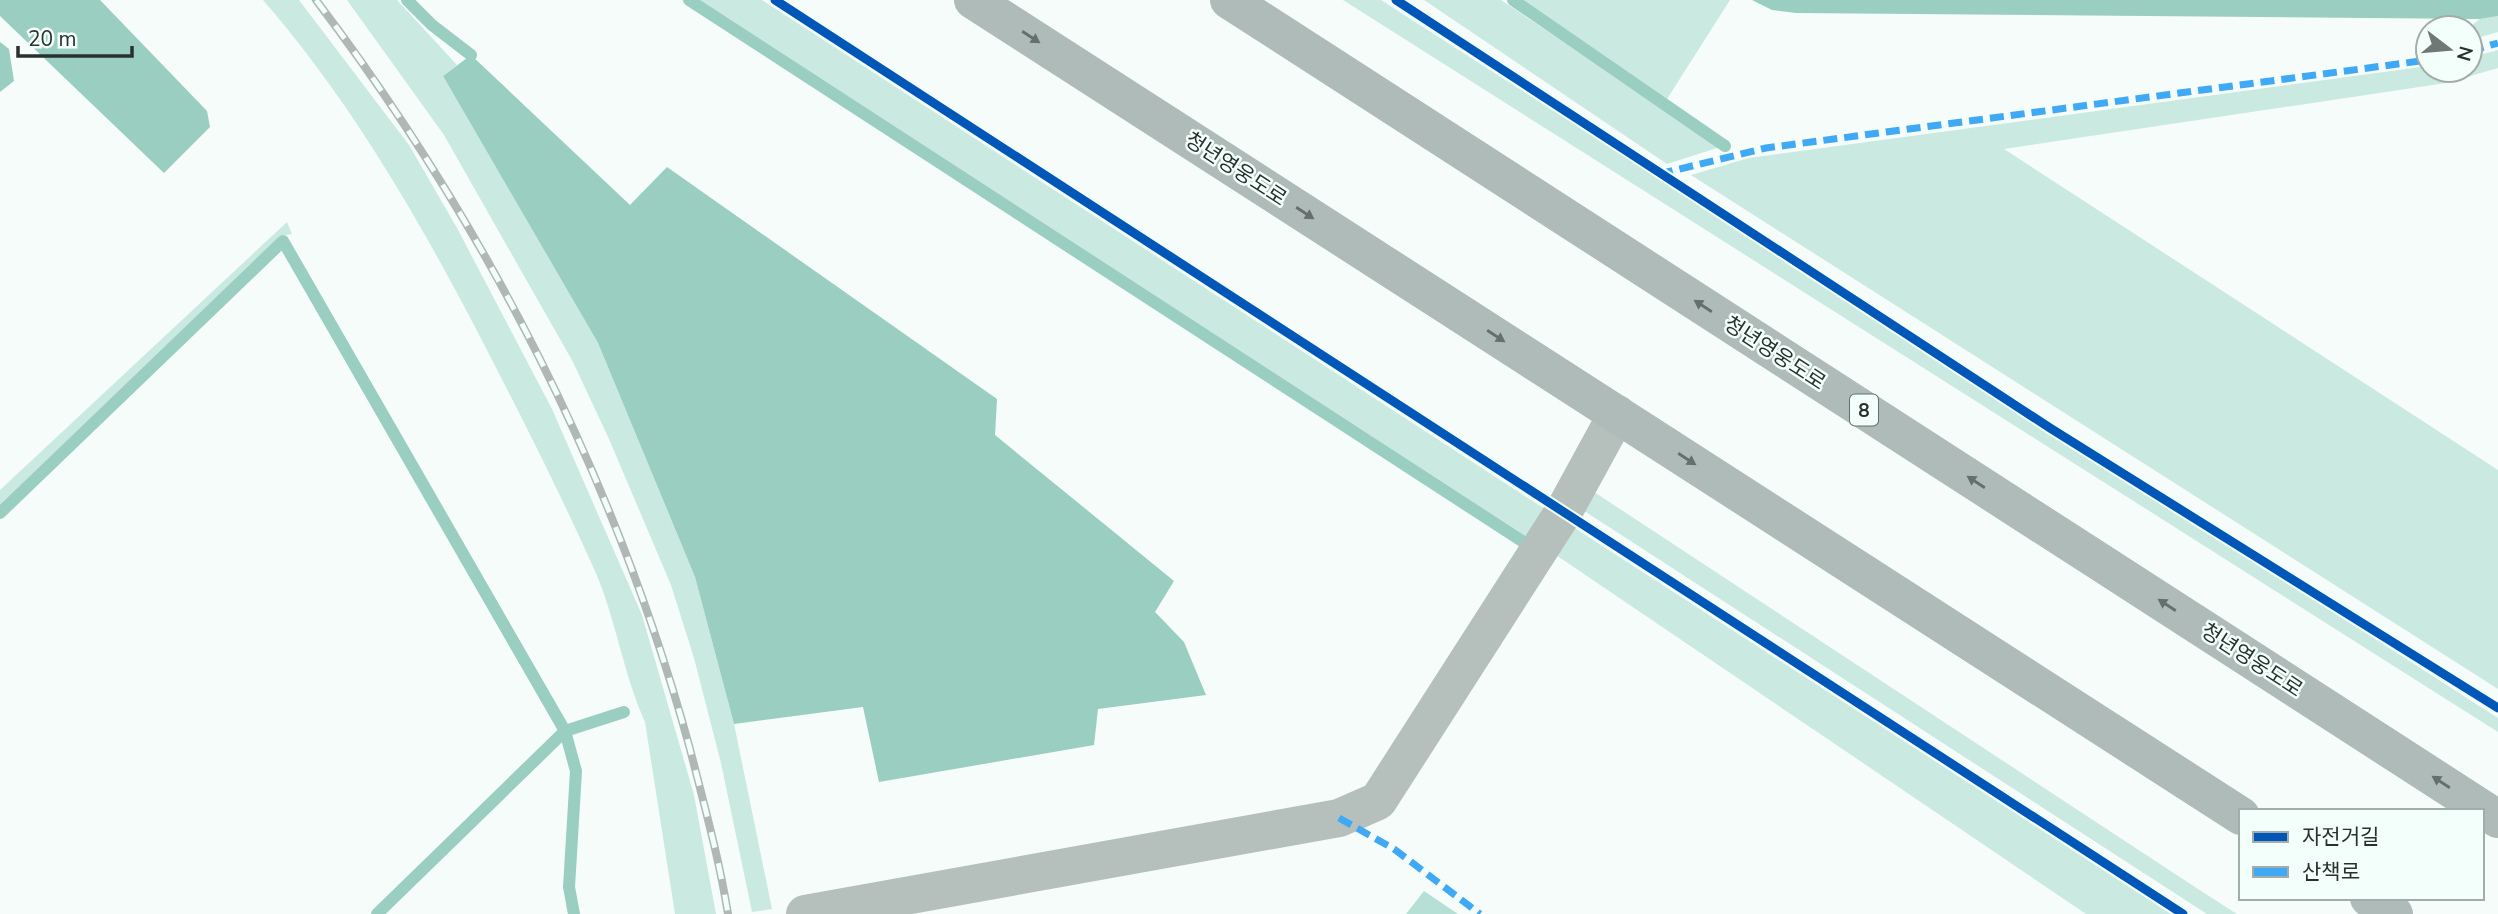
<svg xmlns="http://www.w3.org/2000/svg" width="2498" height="914" viewBox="0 0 2498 914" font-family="'Nunito Sans','Noto Sans KR',sans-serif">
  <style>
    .green { fill: #cae9e1 }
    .forest { fill: #b6e0d6 }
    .water { fill: #9acec1 }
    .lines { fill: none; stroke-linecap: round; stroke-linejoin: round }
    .stream { stroke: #9acec1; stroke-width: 12 }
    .minor { stroke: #b5c0bd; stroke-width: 38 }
    .highway { stroke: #aebbb9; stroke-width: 38 }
    .rail-casing { stroke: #afb8b5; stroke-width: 8 }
    .rail { stroke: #f2fffb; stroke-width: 5; stroke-dasharray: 16; stroke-linecap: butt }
    .quiet { stroke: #3fa9f5; stroke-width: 7; stroke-dasharray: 14 7; stroke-linecap: butt }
    .cycleway-casing { stroke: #f2fffb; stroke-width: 13 }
    .cycleway { stroke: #0057b8; stroke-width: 9 }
    .oneway { fill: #656f6d }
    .labels { text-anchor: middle; stroke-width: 5; stroke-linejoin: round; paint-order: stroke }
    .shield { fill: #f2fffb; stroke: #656f6c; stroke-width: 2 }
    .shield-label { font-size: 19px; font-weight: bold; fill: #29312f }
    .street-label { font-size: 21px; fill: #29312f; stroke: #f2fffb }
  </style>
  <rect width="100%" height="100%" fill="#f5fcfa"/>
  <g class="green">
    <path d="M263,0H299L409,145L457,228L552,409L642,615L694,795L716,914H675L645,722C623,673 616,619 595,571C562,497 525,424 488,352C424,228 355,106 263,0Z"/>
    <path d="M347,0H397L457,65L443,76L598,343L695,577L734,724L772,909L752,912L721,763L694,658L671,585L609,439L573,362L444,135Z"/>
    <path d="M698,0H762L1548,511L1528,540Z"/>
    <path d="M1343,0H1381L2498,718V732Z"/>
    <path d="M1424,0H1501L1720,147L1667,164Z"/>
    <path d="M1522,0H1730L1667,99Z"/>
    <path d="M2498,16V32L2470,40L2468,28L2480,19Z"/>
    <path d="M2498,50V68L2446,83L2004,149L2498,470V689L1691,175L1749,158L2428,66V70H2470V58Z"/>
    <path d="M287,222L292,234L280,236L0,505V490Z"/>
    <path d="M1588,488L2201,891L2237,914H2207L1575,505Z"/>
    <path d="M1567,523L2171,914H2086L1550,551Z"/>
  </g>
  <path class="forest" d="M1424,891L1458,914H1406Z"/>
  <g class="water">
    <path d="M0,0H100L207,111L210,127L164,173L0,16Z"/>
    <path d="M1752,0H2498V16L2480,19L1796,13L1772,10Z"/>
    <path d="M0,42L9,49L14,81L0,92Z"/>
    <path d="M471,55L630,205L667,167L997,399L995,435L1174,581L1155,612L1184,642L1206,695L1098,709L1094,745L879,782L863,707L734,724L695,577L598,343L443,76Z"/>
  </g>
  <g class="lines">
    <g class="stream">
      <path d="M407,0L432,25L471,55"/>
      <path d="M689,0L1525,543"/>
      <path d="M1513,0L1725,146"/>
      <path d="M0,513L283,241L565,731L576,771L569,887L574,914"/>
      <path d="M377,914L565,731L624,712"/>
    </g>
    <path class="minor" d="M805,914L1339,818L1378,801L1564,511L1617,414"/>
    <g class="highway">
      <path d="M973,0L2241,816"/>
      <path d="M1229,0L2498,819"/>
      <path d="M2369,898L2394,914"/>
    </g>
    <defs>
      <path id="rail" d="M316,0C485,223 616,478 690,749C704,804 719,858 728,914"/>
    </defs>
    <use href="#rail" class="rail-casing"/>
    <use href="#rail" class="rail"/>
    <g class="quiet">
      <path d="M2470,51L2498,43"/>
      <path d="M1659,174L1766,148L2428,60"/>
      <path d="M1339,818L1394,849L1480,914"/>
    </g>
    <defs>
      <g id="cycleway">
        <path d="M775,0L2183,914"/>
        <path d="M1396,0L2050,428L2498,708"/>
      </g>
    </defs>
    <use href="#cycleway" class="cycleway-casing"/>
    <use href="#cycleway" class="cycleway"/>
  </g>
  <defs><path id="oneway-solid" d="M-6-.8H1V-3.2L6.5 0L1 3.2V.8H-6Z" transform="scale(1.75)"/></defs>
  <g class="oneway">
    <use href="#oneway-solid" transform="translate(1031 37) rotate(33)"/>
    <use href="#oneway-solid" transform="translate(1305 213) rotate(33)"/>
    <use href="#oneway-solid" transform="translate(1703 306) rotate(-147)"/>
    <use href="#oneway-solid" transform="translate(1496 336) rotate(33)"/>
    <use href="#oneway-solid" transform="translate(1687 459) rotate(33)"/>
    <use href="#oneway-solid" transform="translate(1976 482) rotate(-147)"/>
    <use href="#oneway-solid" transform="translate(2167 605) rotate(-147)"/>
    <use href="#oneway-solid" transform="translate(2441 782) rotate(-147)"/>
  </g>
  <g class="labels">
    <rect class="shield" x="1850" y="394.5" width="28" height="31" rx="5"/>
    <g class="shield-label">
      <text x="1864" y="417">8</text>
    </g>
    <g class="street-label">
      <text transform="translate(1236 169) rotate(33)" y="7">청년영웅도로</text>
      <text transform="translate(1775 353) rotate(33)" y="7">청년영웅도로</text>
      <text transform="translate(2252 660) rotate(33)" y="7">청년영웅도로</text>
    </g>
  </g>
  <rect x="2239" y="809" width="245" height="91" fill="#f2fffb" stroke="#a2ada9" stroke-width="2"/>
  <rect x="2253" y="832" width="35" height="10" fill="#0057b8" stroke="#a2ada9" stroke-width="2"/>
  <text x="2302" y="844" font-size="21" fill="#29312f">자전거길</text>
  <rect x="2253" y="867" width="35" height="10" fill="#3fa9f5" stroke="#a2ada9" stroke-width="2"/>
  <text x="2302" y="879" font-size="21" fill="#29312f">산책로</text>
  <g transform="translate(2449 49) rotate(106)"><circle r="33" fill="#f2fffb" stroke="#a2ada9" stroke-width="2"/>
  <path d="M0-5L12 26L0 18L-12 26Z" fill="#707876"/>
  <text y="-10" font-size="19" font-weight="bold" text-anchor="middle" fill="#29312f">N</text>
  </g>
  <path d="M18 46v10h114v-10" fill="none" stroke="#29312f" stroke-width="3.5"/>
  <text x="28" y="46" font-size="21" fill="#29312f" stroke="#f2fffb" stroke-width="5" paint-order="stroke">20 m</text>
</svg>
